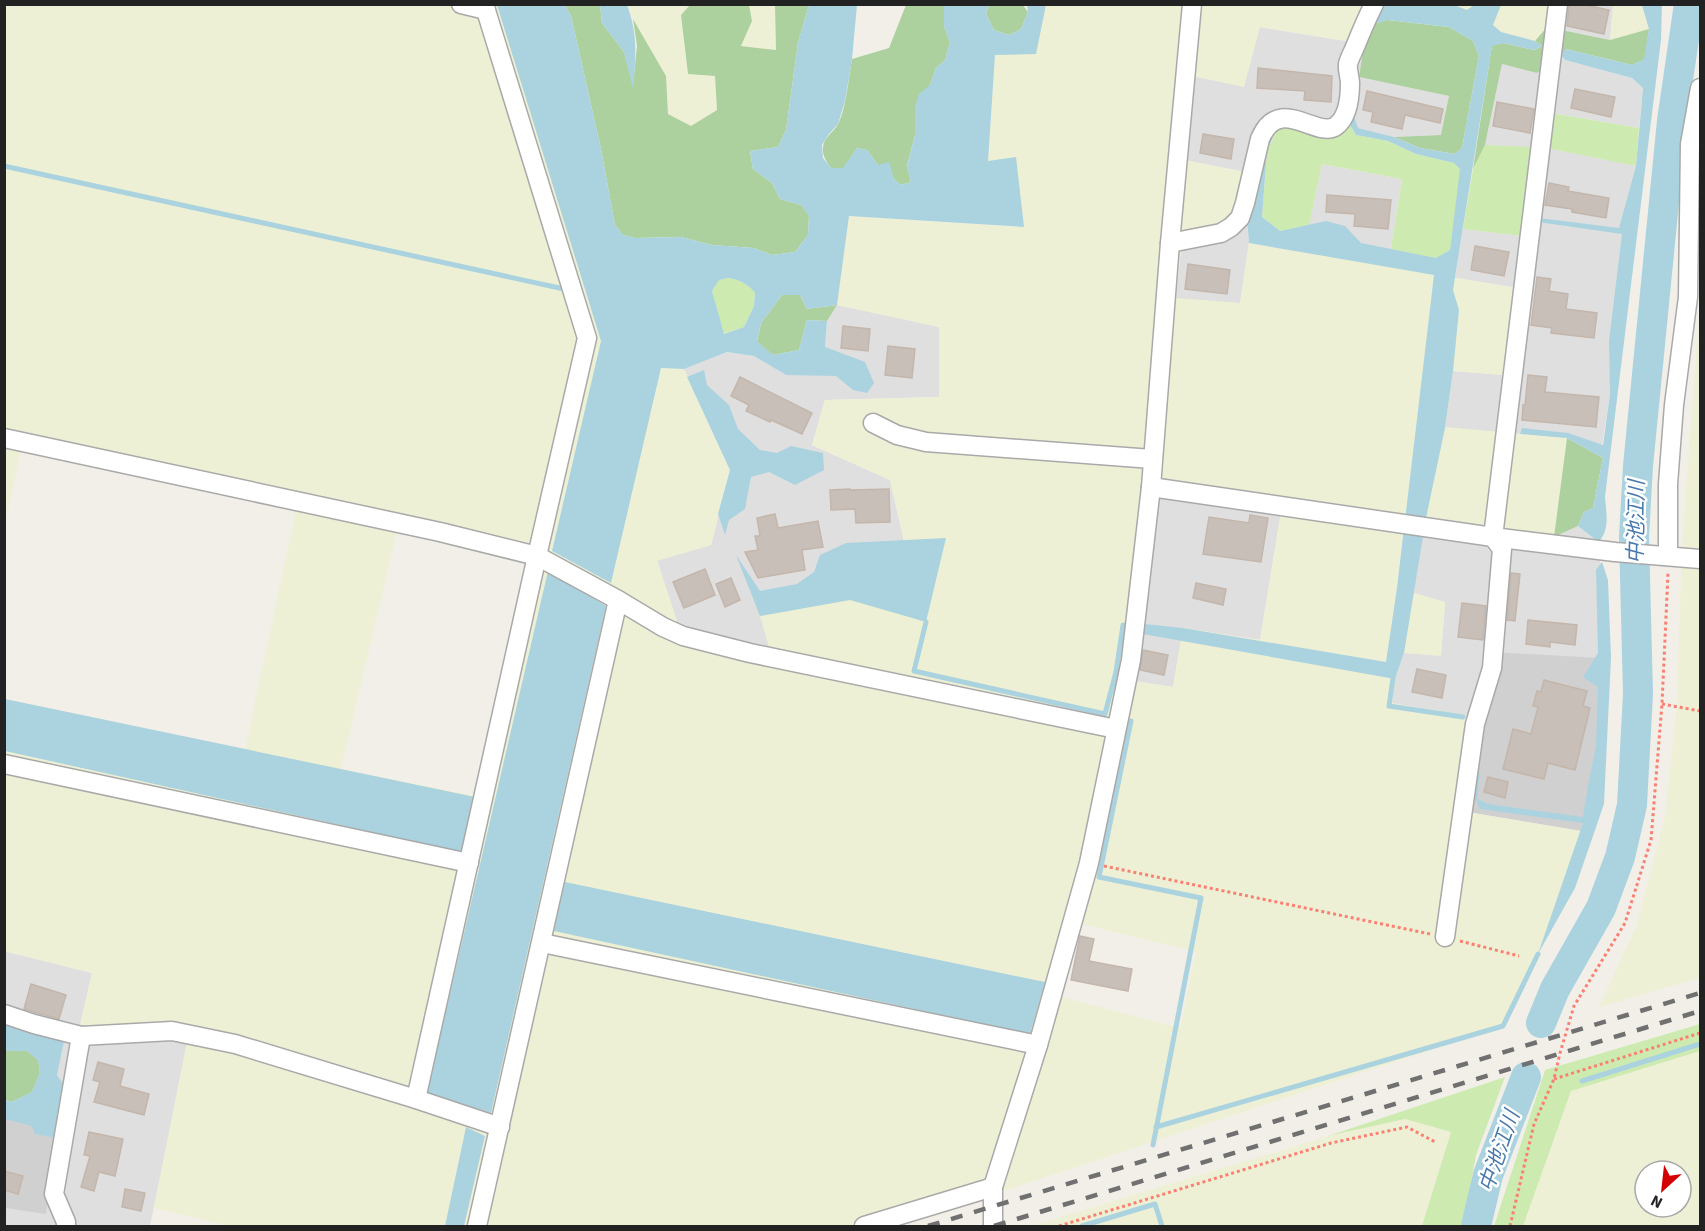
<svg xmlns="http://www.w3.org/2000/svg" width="1705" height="1231" viewBox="0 0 1705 1231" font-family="'Source Sans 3','Noto Sans JP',sans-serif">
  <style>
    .residential { fill: #e0dfdf }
    .religious { fill: #d0d0d0 }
    .farmland { fill: #eef0d5; fill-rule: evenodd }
    .grass { fill: #cdebb0 }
    .forest { fill: #add19e }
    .water { fill: #aad3df; fill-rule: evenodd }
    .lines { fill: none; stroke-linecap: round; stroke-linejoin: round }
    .stream { stroke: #aad3df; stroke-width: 5 }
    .river { stroke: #aad3df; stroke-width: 30 }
    .building { fill: #c7bfb8; stroke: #c4b6ab; stroke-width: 1.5 }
    .minor-casing { stroke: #a9a9a9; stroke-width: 21 }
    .path { stroke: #fa8072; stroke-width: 3; stroke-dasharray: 3 3; stroke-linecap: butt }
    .minor { stroke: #fff; stroke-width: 18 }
    .rail { stroke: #707070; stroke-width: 4.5; stroke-dasharray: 12 12; stroke-linecap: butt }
    .labels { text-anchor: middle; stroke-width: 5; stroke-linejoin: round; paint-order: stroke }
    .water-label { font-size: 21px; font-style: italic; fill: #4a7aab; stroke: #fff }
  </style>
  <rect width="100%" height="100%" fill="#f2efe9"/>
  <g class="residential">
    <path d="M1549,5H1613L1610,40L1547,27Z"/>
    <path d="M1260,27L1364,44L1359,77L1449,96L1442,135L1394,137L1358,128L1280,126L1275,133L1267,140L1260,175L1184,160L1192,76Z"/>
    <path d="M1561,55L1565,60L1632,78L1643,88L1639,128L1552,113L1548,148L1636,166L1610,394L1602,446L1568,434L1567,438L1445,428L1453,371L1504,375L1517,288L1455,278L1463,229L1522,236L1534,148L1485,145L1502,64L1537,73Z"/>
    <path d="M1322,164L1402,179L1388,267L1303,252Z"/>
    <path d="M1247,218L1249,243L1240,304L1176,299L1182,240Z"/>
    <path d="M837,305L940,327L939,397L825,400L812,445L890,480L909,563L773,662L684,643L657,560L711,545L730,470L684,369L727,352L754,356L786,375L825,347L827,321Z"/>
    <path d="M1159,481L1283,500L1260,640L1183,628L1173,687L1134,681Z"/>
    <path d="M1405,515L1554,537L1578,526L1596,540L1601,567L1600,658L1480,718L1392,704L1395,679L1404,653L1441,655L1445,602L1397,588Z"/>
    <path d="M4,951L92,973L80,1025L190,1030L150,1226H5V1208L46,1213L5,1035Z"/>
  </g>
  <g class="religious">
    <path d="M1490,652L1600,658V778L1587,832L1467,812Z"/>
    <path d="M5,1110L57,1138L46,1214L5,1208Z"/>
  </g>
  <g class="farmland">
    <path d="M5,5H512L608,320L552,551L611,582L661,368L684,369L730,470L711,545L657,561L684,643L773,661L760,616L909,563L890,480L812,445L825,400L939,397V327L837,305L849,216L1023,227L1015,157L988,162L995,54L1036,53L1046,5H1385L1379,11L1364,44L1260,27L1244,87L1192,76L1184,160L1260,175L1247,218L1182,240L1176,298L1240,303L1249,243L1517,288L1504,375L1453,371L1445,427L1567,438L1554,537L1405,515L1397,588L1445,602L1441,656L1404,653L1395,679L1392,703L1480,718L1467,812L1587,832L1538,954L1503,1026L998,1193L885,1226H228L154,1208L189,1031L80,1025L92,973L5,951V699L245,749L299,496L24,436L5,525ZM1159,481L1283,500L1260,640L1183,628L1173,687L1134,681ZM400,518L531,543L475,796L341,769ZM1081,924L1196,952L1180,1028L1062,997Z"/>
    <path d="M627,5H690L681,15L688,74L715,76L717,110L691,126L668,114L666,76L633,19Z"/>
    <path d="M749,5H775L776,50L741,46L752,21Z"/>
    <path d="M1454,5H1549L1547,27L1535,41L1501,32L1493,25L1467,10Z"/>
    <path d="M1613,5H1652L1649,29L1610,40Z"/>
    <path d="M1700,302V978L1599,1007L1636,927L1665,817L1677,702L1682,545Z"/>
    <path d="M1700,1051V1226H1523L1571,1091ZM1645,1171H1681V1207H1645Z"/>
    <path d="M1405,1119L1451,1132L1422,1226H1031L1328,1136Z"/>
  </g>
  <g class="grass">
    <path d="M1551,113L1639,128L1636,166L1547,148Z"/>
    <path d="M1349,123L1356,135L1388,141L1416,154L1454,163L1461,169L1450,250L1436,259L1391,249L1402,179L1322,164L1309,225L1280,231L1262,217L1267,151L1279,126Z"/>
    <path d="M1700,136V257L1698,151Z"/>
    <path d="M1485,145L1534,147L1522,236L1463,229L1473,169Z"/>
    <path d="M728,278C740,280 747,283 755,293L754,306L744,327L723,334L712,291L719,280Z"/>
    <path d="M1700,1024V1051L1571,1091L1523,1226H1494L1545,1070Z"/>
    <path d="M1505,1077L1476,1155L1463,1226H1422L1451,1132L1405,1119L1328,1136Z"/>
  </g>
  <g class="forest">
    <path d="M565,5H600L602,23L624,52L633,85L637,46L633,19L666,76L668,114L691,126L717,110L715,76L688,74L681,15L690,5H749L752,21L741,46L776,50L775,5H809L798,43L786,130L778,147L750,151L753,169L772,183L780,199L801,205L809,215L808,235L795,252L772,255L754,248L712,245L681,237L635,238L623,235L615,225L601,149L571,16Z"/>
    <path d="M906,5H944V26L950,42L945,60L936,68L930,85L915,107V135L907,166L911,182L901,185L894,179L889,168L878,165L867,150L857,148L844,168H831C826,161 822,155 823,147C824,137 834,132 838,124C846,110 849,75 852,59L889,48Z"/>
    <path d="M989,5H1023L1028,12L1021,29L1009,35L994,30L986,14Z"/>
    <path d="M1387,20L1449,27L1473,41L1479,56L1462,148L1455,154L1420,148L1394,137L1441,135L1449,96L1359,77L1364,44L1373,24Z"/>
    <path d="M1547,27L1610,40L1649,29L1645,59L1632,65L1566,49L1561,55L1537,73L1502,64L1485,145L1473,169L1492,45L1504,43L1534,50L1542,46L1535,41Z"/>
    <path d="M782,295H800L807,309L837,305L827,321L807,320L799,350L773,355L757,342L761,323Z"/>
    <path d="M1567,438L1603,458L1593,508L1584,512L1578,526L1554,537Z"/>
    <path d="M6,1051H27L38,1060L40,1073L32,1092L12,1102L5,1100L4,1052Z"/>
  </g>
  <g class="water">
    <path d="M497,5H565L571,16L601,149L615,225L623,235L635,238L681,237L712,245L754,248L772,255L795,252L808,235L809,216L801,205L780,199L772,183L753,169L750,151L778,147L786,130L798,43L809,5H857L852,59L845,101L838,124L829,134L822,145L823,158L831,168H843L857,148L867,150L878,165L889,162L894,179L901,185L911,182L907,167L915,135V107L919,94L930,85L936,68L945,60L950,42L944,26V5H989L986,14L994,30L1009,35L1021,29L1028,12L1027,5H1046L1036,54L995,55L988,161L1016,157L1024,227L849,216L837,305L807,309L800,295H782L761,323L757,341L773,355L799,350L807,320L827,321L825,347L865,362L874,383L867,393L853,390L836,376L786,375L754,356L727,352L684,369L661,368L611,583L552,551L601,341ZM728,278C740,280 747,283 755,293L754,306L744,327L724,334L712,291L719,280Z"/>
    <path d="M600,5H627C638,34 636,57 633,88L624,52L602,23Z"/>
    <path d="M1385,5H1454L1467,10L1474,5H1501L1493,25L1501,32L1535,41L1542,46L1534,50L1504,43L1492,46L1453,290L1459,310L1453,371L1445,428L1426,518L1404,653L1395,679L1143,634L1144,624L1183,628L1386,662L1397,588L1434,275L1249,243L1247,218L1267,140L1275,133L1267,151L1262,217L1280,231L1326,221L1345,226L1361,243L1436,258L1450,250L1460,169L1454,163L1416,154L1388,141L1356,135L1349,123L1353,114L1358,128L1394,137L1420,148L1455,154L1462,148L1479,56L1473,41L1449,27L1388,20L1373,24L1379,11Z"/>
    <path d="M1642,5H1662L1661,40L1605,497C1606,511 1610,529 1600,540H1596L1578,526L1584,512L1593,508L1603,458L1567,438L1520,434L1522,428L1568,433L1603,445L1610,394L1609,341L1622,234L1538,222L1539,218L1619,228L1636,166L1643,88L1632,78L1565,60L1561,55L1566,49L1632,65L1644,59L1649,29Z"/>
    <path d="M704,370L707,385L729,405L738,429L760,450L777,453L791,446L823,453L824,470L795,485L769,472L751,477L745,509L729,520L725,535L718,514L730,470L687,377Z"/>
    <path d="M946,538L926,622L850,600L760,616L736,555L760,591L797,584L814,572L820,555L846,543Z"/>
    <path d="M1602,562L1608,580L1611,658L1604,804L1575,888L1538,954L1583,823L1480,809L1475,798L1488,804L1583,817L1588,786L1596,746L1598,687L1583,677L1598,653L1596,570Z"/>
    <path d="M548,571L606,606L491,1113L427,1093Z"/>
    <path d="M5,699L475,797L462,852L5,751Z"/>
    <path d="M565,882L1045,982L1030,1034L554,931Z"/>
    <path d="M5,1023L64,1041L57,1075L67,1090L57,1138L35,1134L32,1126L5,1119V1100L12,1102L32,1092L40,1073L38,1060L27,1051H6L5,1052Z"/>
    <path d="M466,1127L485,1136L464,1226H445Z"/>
  </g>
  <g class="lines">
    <g class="stream">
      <path d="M4,166L564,289"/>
      <path d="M926,622L914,671L1105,714L1116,672L1123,625"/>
      <path d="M1393,678L1389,706L1463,717"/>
      <path d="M1131,721L1099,877L1201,898L1153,1145"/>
      <path d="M1475,798L1477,773"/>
      <path d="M1582,1081L1700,1044"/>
      <path d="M1156,1127L1503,1026L1538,954"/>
      <path d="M1082,1226L1155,1204L1162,1226"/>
    </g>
    <g class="river">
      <path d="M1541,1023L1555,989L1601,908L1620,857L1632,805L1638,694L1634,537L1638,466L1672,121L1689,4"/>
      <path d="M1476,1226L1488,1175L1526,1077"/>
    </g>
  </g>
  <g class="building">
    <path d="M1569,4H1581L1609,10L1604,34L1567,26Z"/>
    <path d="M1258,68L1332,76L1331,102L1304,100L1305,91L1257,88Z"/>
    <path d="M1575,89L1615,97L1611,117L1571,108Z"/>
    <path d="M1367,91L1443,109L1440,123L1405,115L1402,129L1371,122L1373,112L1363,110Z"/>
    <path d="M1497,102L1534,109L1530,133L1493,126Z"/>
    <path d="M1203,134L1234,139L1231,159L1200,153Z"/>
    <path d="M1549,183L1569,187L1568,191L1609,198L1606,218L1572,212V209L1545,205Z"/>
    <path d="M1327,195L1391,200L1388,229L1354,226L1355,214L1326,212Z"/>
    <path d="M1475,246L1509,252L1504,276L1471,270Z"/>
    <path d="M1188,264L1230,270L1227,294L1185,289Z"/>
    <path d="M1537,277L1551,279L1549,291L1568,294L1566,309L1597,313L1594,338L1551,333L1552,328L1531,325Z"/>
    <path d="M843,326L870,329L868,351L841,348Z"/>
    <path d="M888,346L915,349L912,378L885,375Z"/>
    <path d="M1528,375L1547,377L1545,392L1599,397L1596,427L1522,420L1523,405H1525Z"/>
    <path d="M740,377L812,413L802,434L771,420L770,422L746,411L749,405L731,396Z"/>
    <path d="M850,489V490L889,489L890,522L856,523L855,509L831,510L830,490Z"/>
    <path d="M775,514L778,528L818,521L823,547L802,550L805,570L758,578L745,552L758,550L755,536H760L757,518Z"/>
    <path d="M1250,515L1268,518L1261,562L1203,554L1209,517L1249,523Z"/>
    <path d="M705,569L715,595L684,608L673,582Z"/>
    <path d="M1511,573L1520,574L1515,621L1507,620Z"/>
    <path d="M731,578L740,600L725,607L716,584Z"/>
    <path d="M1196,583L1226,589L1223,605L1193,598Z"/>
    <path d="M1462,603L1486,606L1483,640L1458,637Z"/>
    <path d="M1528,620L1577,625L1575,645L1550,642V647L1526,644Z"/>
    <path d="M1143,650L1168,655L1164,675L1140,670Z"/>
    <path d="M1417,669L1446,675L1442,698L1412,692Z"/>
    <path d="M1544,680L1587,691L1583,706L1590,708L1575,770L1548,763L1544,779L1503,769L1513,729L1531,734L1538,707L1533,706L1537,691L1541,692Z"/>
    <path d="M1488,777L1508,782L1505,798L1484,792Z"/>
    <path d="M1080,936L1094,939L1089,961L1132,969L1128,991L1071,980Z"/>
    <path d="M31,984L66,995L59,1019L24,1009Z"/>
    <path d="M98,1062L124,1069L120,1086L149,1094L144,1115L94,1102L100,1082L93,1080Z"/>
    <path d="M89,1132L123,1139L115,1176L99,1172L94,1191L81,1187L90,1156L84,1155Z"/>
    <path d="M4,1171L23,1176L18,1194L4,1190Z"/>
    <path d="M125,1189L145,1193L141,1211L122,1207Z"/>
  </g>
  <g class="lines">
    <defs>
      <g id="minor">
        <path d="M461,4L486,10"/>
        <path d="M1170,243L1221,233L1231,227L1240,218L1245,203L1260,139C1279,93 1317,140 1336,126C1348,117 1350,96 1350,83C1350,77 1347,70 1348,64C1349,59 1353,52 1355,47C1361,32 1367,18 1374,4"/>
        <path d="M873,423L897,435L926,442L1152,459"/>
        <path d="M4,438L440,532L537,556L618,600L663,627L683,636L750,653L1116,729"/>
        <path d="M1151,487L1493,537L1615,552L1700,559"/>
        <path d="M1668,556V484L1674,405L1688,297L1690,144L1700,88"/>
        <path d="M4,764L469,863"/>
        <path d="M1445,937L1475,724L1492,668L1502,549L1493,537L1558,4"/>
        <path d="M542,943L1038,1045"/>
        <path d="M4,1014L34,1024L81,1036L172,1031L235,1044L416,1099L500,1127"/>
        <path d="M416,1099L537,556L587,338L484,4"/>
        <path d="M66,1226V1222L54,1194L81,1036"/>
        <path d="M477,1226L618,600"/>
        <path d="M864,1226L993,1187"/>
        <path d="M993,1226V1187L1038,1045L1089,863L1131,660L1151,487L1170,243L1192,4"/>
      </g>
    </defs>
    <use href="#minor" class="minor-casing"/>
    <g class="path">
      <path d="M1662,704L1700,711"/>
      <path d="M1104,866L1430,934"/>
      <path d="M1460,941L1519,956"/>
      <path d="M1554,1079L1700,1033"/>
      <path d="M1059,1226L1331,1143L1407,1127L1437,1143"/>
      <path d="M1510,1226L1534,1124L1554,1079L1560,1053L1574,1006L1625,923L1651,840L1662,704L1668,573"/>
    </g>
    <use href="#minor" class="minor"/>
    <g class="rail">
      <path d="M928,1226L1700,993"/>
      <path d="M994,1226L1700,1011"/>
    </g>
  </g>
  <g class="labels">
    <g class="water-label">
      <text transform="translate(1636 522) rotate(-89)" y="7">中池江川</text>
      <text transform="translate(1499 1151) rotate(-71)" y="7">中池江川</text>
    </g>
  </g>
  <rect width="1705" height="1231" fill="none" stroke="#222222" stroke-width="12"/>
  <g transform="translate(1663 1189) rotate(207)"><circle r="28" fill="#ffffff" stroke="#a7a7a7" stroke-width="1.5"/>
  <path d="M0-4.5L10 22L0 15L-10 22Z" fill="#d40000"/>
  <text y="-9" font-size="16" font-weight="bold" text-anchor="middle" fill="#222222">N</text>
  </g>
</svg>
